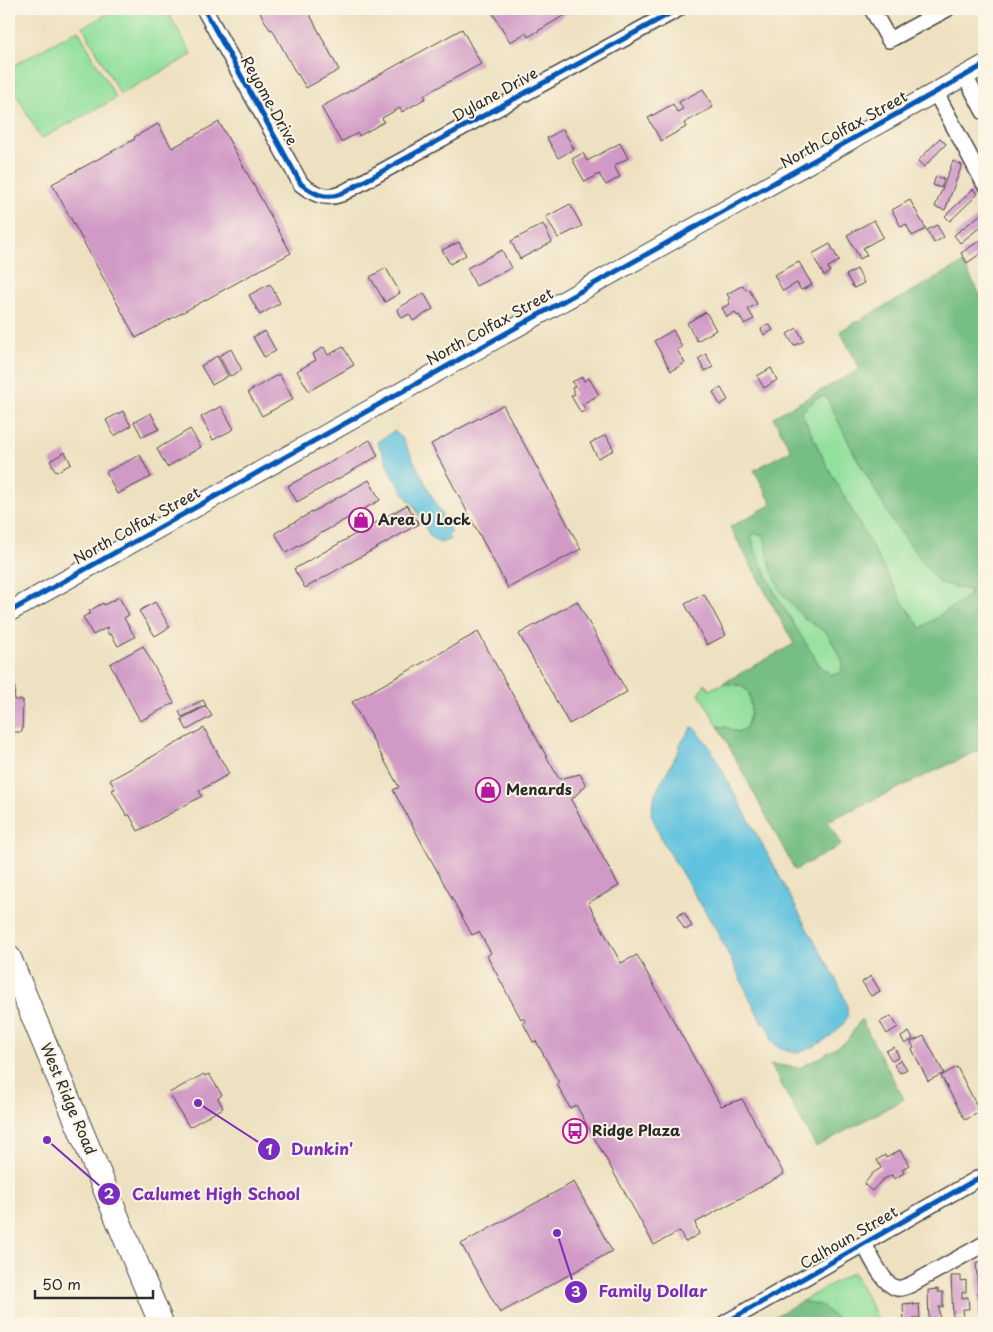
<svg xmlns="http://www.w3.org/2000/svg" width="993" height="1332" viewBox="0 0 993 1332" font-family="'Playpen Sans',sans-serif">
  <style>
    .green { fill: #93e09d; stroke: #5f8664 }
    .forest { fill: #76be84; stroke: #507458; fill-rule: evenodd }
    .water { fill: #60c2de; stroke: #467684 }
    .building { fill: #d099c6 }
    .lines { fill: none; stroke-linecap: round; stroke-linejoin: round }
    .minor-casing { stroke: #484642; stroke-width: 18 }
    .tertiary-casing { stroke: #484642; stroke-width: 21 }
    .primary-casing { stroke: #484642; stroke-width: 26 }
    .minor { stroke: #fff; stroke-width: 15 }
    .tertiary { stroke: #fff; stroke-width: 19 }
    .primary { stroke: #fff; stroke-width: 24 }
    .cycleway-casing { stroke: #fcf5e5; stroke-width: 8 }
    .cycleway { stroke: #0057b8; stroke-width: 5 }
    .labels { text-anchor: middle; stroke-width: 4; stroke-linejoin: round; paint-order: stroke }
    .street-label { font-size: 15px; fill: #2b2b2b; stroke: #fcf5e5 }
    .poi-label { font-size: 15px; font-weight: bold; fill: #2b2b2b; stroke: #fcf5e5; text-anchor: start }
    .leader { fill: none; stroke: #7b2cbf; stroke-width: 2 }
    .callout-dot { fill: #7b2cbf; stroke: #fcf5e5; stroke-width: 2 }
    .mark-label { font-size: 15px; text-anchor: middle; font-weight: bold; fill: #fff }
    .callout-label { font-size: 16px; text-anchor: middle; font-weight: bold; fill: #7b2cbf; stroke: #fcf5e5; stroke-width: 4; stroke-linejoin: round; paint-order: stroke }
  </style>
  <rect width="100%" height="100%" fill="#fcf5e5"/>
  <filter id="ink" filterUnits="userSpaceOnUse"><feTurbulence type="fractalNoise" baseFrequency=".02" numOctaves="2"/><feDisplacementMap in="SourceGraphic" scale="10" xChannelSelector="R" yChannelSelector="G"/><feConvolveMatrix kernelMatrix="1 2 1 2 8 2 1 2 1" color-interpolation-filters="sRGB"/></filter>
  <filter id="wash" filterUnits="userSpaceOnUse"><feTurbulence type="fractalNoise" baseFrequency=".0096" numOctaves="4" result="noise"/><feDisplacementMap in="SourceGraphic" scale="20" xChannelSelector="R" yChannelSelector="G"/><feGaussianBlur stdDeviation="1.12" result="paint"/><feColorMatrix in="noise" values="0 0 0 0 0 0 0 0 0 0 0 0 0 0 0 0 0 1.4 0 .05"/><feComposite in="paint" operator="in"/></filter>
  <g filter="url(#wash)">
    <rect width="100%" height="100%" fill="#eee1c1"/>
    <g class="green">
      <path d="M117,9H166L192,55L120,94L83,27Z"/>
      <path d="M78,30L116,98L41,139L9,81V68Z"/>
      <path d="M826,396L854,453L893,522L952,587L969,590L970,595L921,628L903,603L825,462L801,412L817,398Z"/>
      <path d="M757,533L764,535L767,550L804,618L827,633L843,662L841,673L832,675L820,666L777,597L756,553L751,535Z"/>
      <path d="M705,683L709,690C724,682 735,680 749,692L751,712L746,728L737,732L726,727L718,726L704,701L699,695Z"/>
      <path d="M853,1272L880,1323H841L802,1301Z"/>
    </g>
    <g class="forest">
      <path d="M963,263L984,302V748L828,821L841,845L795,870L718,726L726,727L737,732L746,728L751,712L749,692L742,686L723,683L794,644L730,527L772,504L754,470L791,450L773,417L860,369L840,331ZM826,396L854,453L893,522L939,583L969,590L970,595L921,628L903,603L825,462L801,412L817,398ZM757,533L764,535L771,568L781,592L804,618L827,633L843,662L841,673L832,675L820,666L777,597L756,553L751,535Z"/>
      <path d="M861,1019L904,1099L816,1147L770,1064L799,1068L819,1058L847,1041Z"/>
      <path d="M802,1301L821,1305L841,1323H763Z"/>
    </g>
    <g class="water">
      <path d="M394,431L402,438L451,533L448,536L450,540L439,543L430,536L413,504L409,501L390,472L386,460L377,442Z"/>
      <path d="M692,727L695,728L711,749C741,807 773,863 803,921C817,948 835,973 846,1002C847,1006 848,1012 847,1017C843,1030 816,1047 803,1051C790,1054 778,1049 770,1039L771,1033L766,1024L762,1023L717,931L664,844L651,814L655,794L679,750V746Z"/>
    </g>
    <g id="blocks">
      <g class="building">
        <path d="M258,9H307L339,70L306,88L298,74L297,75L272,29L270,30Z"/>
        <path d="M493,9H575L528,37L526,33L510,42L491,10Z"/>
        <path d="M462,29L481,64L424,95L426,98L402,112L400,108L382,118L384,122L359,136L358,133L341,142L321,107Z"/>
        <path d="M703,89L713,107L684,123L686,127L661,141L648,118L673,104L677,112L683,109L679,102Z"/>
        <path d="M219,122L291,253L136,338L52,184L135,139L134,137L158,124L172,148Z"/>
        <path d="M563,129L574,149L558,158L547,138Z"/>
        <path d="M940,138L946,144L924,167L918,161Z"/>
        <path d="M620,143L628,158L614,166L620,177L606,185L599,174L585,182L572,159L583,153L587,161Z"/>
        <path d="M953,161L962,165L945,210L935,207Z"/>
        <path d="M936,176L944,179L941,188L933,185Z"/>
        <path d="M973,189L978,194L950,221L945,216Z"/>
        <path d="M910,200L926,229L912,236L906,224L901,227L892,210Z"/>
        <path d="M570,204L582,226L558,238L546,217Z"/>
        <path d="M984,212V224L960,243L954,235Z"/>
        <path d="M874,220L883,237L863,248L867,255L860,259L847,235Z"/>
        <path d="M543,224L552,242L520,259L511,241Z"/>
        <path d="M937,225L944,237L934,243L927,230Z"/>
        <path d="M984,238V251L967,263L961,253Z"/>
        <path d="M459,242L466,255L450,264L442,250Z"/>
        <path d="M830,244L839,261L828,267L830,272L824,276L812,254Z"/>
        <path d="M502,250L511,268L476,286L467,268Z"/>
        <path d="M799,262L812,285L801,290L797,283L783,291L774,275Z"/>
        <path d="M386,268L400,293L385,302L370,277Z"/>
        <path d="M857,269L864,283L854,288L846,275Z"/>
        <path d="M270,284L280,303L260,315L249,295Z"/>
        <path d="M743,285L746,290L749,289L757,304L748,309L754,319L744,324L739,315L737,316L735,312L727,317L722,308L730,304L728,300L730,299L727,294Z"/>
        <path d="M424,293L433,309L413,321L409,314L402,318L397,309Z"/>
        <path d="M706,312L716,330L697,341L687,323Z"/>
        <path d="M769,324L773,330L764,335L761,329Z"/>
        <path d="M797,328L804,341L794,346L787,334Z"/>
        <path d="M673,330L682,347L677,350L685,363L671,371L654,341Z"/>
        <path d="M265,331L276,351L264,357L253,337Z"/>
        <path d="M324,347L328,355L343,347L354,365L309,391L297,371L316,360L313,354Z"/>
        <path d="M231,349L242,370L230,376L219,356Z"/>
        <path d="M706,354L713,367L705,371L698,359Z"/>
        <path d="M217,356L228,376L212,385L201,366Z"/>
        <path d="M771,368L777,380L764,388L757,376Z"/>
        <path d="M279,374L293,399L262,416L248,392Z"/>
        <path d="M582,377L584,381L589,378L599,395L582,404L586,410L581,413L571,396L575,394L572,388L575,386L572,382Z"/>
        <path d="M721,388L728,400L720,405L713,392Z"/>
        <path d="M503,405L581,549L508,588L431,444Z"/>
        <path d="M221,406L234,429L213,440L201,417Z"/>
        <path d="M123,411L131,426L114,436L106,420Z"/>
        <path d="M151,413L159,429L142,437L134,422Z"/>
        <path d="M190,429L201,447L167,467L157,449Z"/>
        <path d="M606,435L614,450L598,458L590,443Z"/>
        <path d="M370,440L378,456L297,502L288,486Z"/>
        <path d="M65,452L71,464L56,472L50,461Z"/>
        <path d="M140,455L151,477L117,494L106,472Z"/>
        <path d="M369,480L380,500L286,553L275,533Z"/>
        <path d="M407,505L419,524L305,588L294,569Z"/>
        <path d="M704,594L726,635L707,645L685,604Z"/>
        <path d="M119,597L129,615L124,618L135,637L118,646L111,634L109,635L106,630L108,627L93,635L83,617L91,613L89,611L103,603L104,605Z"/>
        <path d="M577,601L627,692L569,724L519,634Z"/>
        <path d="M155,602L170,627L155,636L139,611Z"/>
        <path d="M478,632L559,779L580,774L586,785L571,800L619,886L588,903L621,963L637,955L721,1106L742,1099L784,1174L695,1223L699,1234L685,1242L680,1231L654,1245L576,1105L570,1108L557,1084L559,1083L536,1041L533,1042L523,1023L526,1022L523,1018L521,1019L487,956L491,953L479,932L472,935L393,790L399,787L352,702Z"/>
        <path d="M143,646L174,703L140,721L110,664Z"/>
        <path d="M9,687H15L14,700H23L22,732H9Z"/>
        <path d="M203,700L206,705L182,717L179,712Z"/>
        <path d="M206,706L212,716L187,730L181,719Z"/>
        <path d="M204,728L229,774L199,791L202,796L138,831L129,814L127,816L112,790L115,789L110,780Z"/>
        <path d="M684,912L692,926L685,930L677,916Z"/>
        <path d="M871,976L880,991L871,996L862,982Z"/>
        <path d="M891,1016L898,1027L887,1034L880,1022Z"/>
        <path d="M909,1032L913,1039L905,1044L901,1037Z"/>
        <path d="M924,1036L944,1073L928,1081L912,1049L914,1048L911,1042Z"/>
        <path d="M894,1047L899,1057L892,1061L886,1051Z"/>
        <path d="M901,1060L907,1069L900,1073L894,1065Z"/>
        <path d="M957,1067L980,1112L965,1120L941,1076Z"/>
        <path d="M204,1074L205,1076L209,1074L222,1095L218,1098L223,1108L189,1127L169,1093Z"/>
        <path d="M900,1150L909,1165L902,1169L904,1173L894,1179L892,1175L882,1180L872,1191L864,1184L873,1173L881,1168L877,1160L885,1155L886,1158Z"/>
        <path d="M574,1182L612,1251L500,1313L461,1244Z"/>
        <path d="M976,1262H984V1311H979Z"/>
        <path d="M951,1276H961V1281L966,1280V1292H962V1298L968,1297L969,1309H963L964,1317H953Z"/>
        <path d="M938,1289V1292H943V1307H939L940,1323H929L928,1290Z"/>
        <path d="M913,1303V1305L919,1304L920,1318H914V1323H904L903,1304Z"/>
      </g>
    </g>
  </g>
  <g filter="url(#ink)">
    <use href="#blocks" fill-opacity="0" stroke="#484642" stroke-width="1"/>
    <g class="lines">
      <defs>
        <g id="minor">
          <path d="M204,9L301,184C314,194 325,200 341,194L678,9"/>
          <path d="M872,9L889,40L947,9"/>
          <path d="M965,76L984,112"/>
          <path d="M936,93L984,183"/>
          <path d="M864,1244C870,1255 884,1286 897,1288C902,1289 908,1286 912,1284L984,1244"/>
          <path d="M725,1323L984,1175"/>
        </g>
        <path id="tertiary" d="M9,612L984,65"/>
        <path id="primary" d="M9,958L161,1323"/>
      </defs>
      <use href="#minor" class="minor-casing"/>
      <use href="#tertiary" class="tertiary-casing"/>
      <use href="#primary" class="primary-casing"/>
      <use href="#minor" class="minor"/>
      <use href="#tertiary" class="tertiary"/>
      <use href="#primary" class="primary"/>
      <defs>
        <g id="cycleway">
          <path d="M204,9L301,184C314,194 325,200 341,194L678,9"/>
          <path d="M9,612L984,65"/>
          <path d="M725,1323L984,1175"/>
        </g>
      </defs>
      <use href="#cycleway" class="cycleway-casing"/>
      <use href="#cycleway" class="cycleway"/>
    </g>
  </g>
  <defs>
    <symbol id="shop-ring" viewBox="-11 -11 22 22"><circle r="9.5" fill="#fcf5e5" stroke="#b5179e" stroke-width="1.5"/><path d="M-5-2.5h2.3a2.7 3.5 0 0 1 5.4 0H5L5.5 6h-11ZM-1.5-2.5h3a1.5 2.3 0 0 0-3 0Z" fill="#b5179e"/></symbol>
    <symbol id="bus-ring" viewBox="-11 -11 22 22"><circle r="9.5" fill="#fcf5e5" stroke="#b5179e" stroke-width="1.5"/><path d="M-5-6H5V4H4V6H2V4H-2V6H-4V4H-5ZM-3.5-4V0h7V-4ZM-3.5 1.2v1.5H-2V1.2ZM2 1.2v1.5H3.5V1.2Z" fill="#b5179e"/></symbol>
  </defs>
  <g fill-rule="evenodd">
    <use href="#shop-ring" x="347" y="506" width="28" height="28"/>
    <use href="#shop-ring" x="474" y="776" width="28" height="28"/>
    <use href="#bus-ring" x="561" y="1117" width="28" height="28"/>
  </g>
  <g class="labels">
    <g class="street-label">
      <text transform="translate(495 95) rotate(-29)" y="5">Dylane Drive</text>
      <text transform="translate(269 101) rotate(61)" y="5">Reyome Drive</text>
      <text transform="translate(844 130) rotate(-29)" y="5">North Colfax Street</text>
      <text transform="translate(490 327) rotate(-29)" y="5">North Colfax Street</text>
      <text transform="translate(137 526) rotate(-29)" y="5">North Colfax Street</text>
      <text transform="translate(68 1099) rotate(67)" y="5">West Ridge Road</text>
      <text transform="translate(849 1238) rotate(-30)" y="5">Calhoun Street</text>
    </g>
    <g class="poi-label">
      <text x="378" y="525">Area U Lock</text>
      <text x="506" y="795">Menards</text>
      <text x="592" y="1136">Ridge Plaza</text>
    </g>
  </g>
  <path class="leader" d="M198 1103L269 1149M47 1140L109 1194M557 1233L576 1292"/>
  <g class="callout-dot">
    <circle cx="198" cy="1103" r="5"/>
    <circle cx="47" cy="1140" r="5"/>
    <circle cx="557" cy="1233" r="5"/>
    <circle cx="269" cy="1149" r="12"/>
    <circle cx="109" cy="1194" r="12"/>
    <circle cx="576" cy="1292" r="12"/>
  </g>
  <g class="mark-label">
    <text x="269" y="1155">1</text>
    <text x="109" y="1199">2</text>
    <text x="576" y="1297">3</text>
  </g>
  <g class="callout-label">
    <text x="322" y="1155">Dunkin'</text>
    <text x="216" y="1200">Calumet High School</text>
    <text x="653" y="1297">Family Dollar</text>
  </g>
  <rect width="993" height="1332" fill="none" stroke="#fcf5e5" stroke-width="30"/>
  <path d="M35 1290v8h118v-8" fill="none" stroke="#2b2b2b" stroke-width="2.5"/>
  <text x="42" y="1290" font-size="15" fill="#2b2b2b" stroke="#fcf5e5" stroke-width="4" paint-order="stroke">50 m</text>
</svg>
